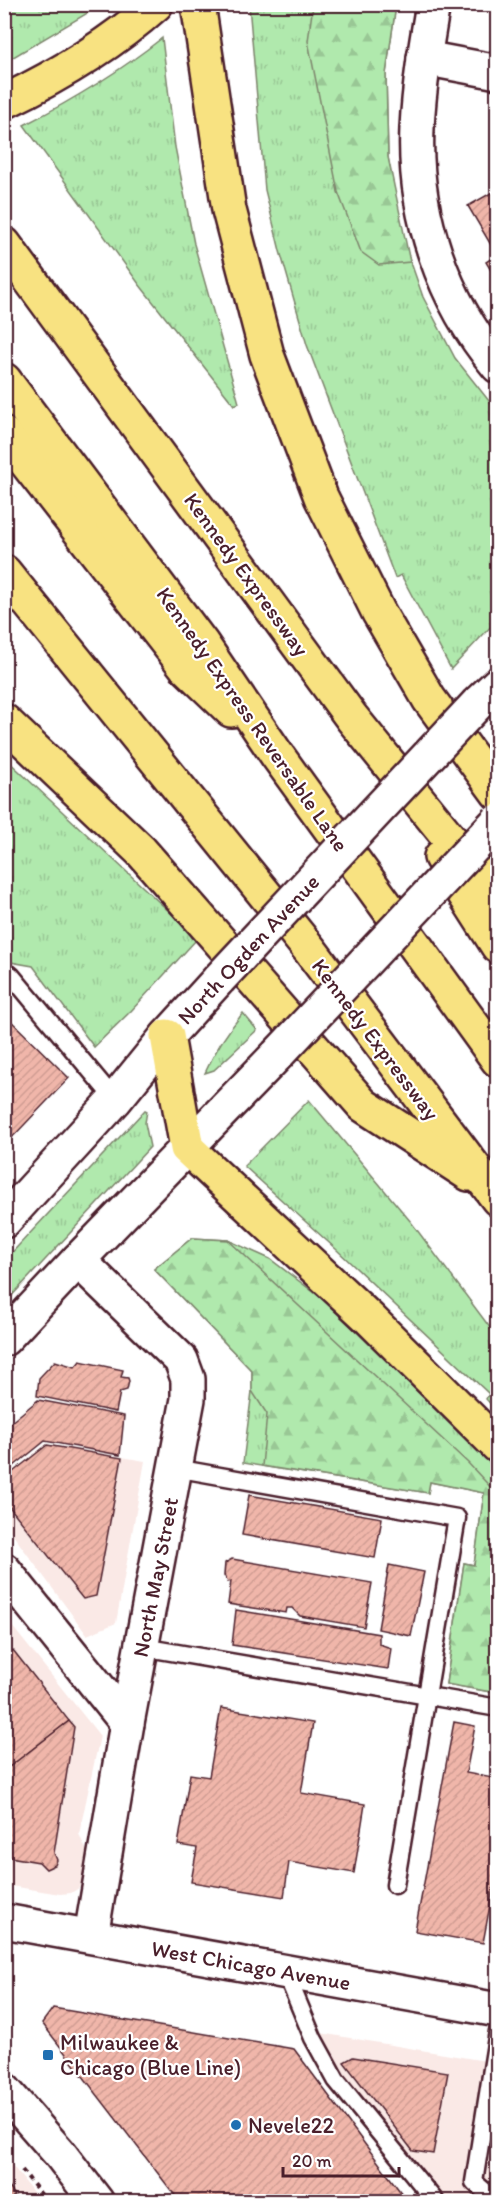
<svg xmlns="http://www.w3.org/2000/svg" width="502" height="2206" viewBox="0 0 502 2206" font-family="Itim,sans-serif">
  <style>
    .built { fill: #fae9e6 }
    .grass { fill: url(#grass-tufts); stroke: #7d846c; stroke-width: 1.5 }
    .forest { fill: url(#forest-firs); stroke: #7d846c; stroke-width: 1.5 }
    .building { fill: url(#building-hatch); stroke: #4a1f2b; stroke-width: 1.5 }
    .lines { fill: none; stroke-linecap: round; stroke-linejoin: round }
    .lane-casing { stroke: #4a1f2b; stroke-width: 21 }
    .street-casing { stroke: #4a1f2b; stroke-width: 38 }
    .secondary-casing { stroke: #4a1f2b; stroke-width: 38 }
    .highway-casing { stroke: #4a1f2b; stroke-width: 38 }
    .path { stroke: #4a1f2b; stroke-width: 4; stroke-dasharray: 4.5 4.5; stroke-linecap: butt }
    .lane { stroke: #fff; stroke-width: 16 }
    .street { stroke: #fff; stroke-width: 33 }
    .secondary { stroke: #fff; stroke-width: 33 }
    .highway { stroke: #f8e281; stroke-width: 33 }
    .secondary-bridge-casing { stroke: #4a1f2b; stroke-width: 38; stroke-linecap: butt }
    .secondary-bridge { stroke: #fff; stroke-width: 33 }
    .poi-dot { fill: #1f6fb2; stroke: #fff; stroke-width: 2 }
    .labels { text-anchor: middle; stroke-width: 4.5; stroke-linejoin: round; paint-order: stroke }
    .street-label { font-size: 22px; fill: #4a1f2b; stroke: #fff }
    .poi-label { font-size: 22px; fill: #4a1f2b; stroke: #fff; text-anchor: start }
  </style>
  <defs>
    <pattern id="grass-tufts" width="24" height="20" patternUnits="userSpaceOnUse" patternTransform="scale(1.5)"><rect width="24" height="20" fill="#b0e9ad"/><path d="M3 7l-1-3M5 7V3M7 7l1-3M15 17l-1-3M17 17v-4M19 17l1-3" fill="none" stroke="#99c795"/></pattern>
    <pattern id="forest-firs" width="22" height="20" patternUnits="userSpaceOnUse" patternTransform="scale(1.5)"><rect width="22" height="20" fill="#b0e9ad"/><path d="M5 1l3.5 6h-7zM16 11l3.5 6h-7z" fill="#99c795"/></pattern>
    <pattern id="building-hatch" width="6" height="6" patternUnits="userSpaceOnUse" patternTransform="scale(1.5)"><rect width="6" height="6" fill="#f0b6aa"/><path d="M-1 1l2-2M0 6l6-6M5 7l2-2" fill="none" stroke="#cf9c92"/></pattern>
  </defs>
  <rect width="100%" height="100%" fill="#fff"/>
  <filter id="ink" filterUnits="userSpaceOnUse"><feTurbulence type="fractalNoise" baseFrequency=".0167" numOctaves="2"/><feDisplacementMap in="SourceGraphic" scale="12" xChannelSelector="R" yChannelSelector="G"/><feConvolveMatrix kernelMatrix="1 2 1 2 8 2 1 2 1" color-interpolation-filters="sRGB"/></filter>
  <g filter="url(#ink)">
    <g class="built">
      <path d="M46,1444L145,1461L116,1623L87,1635L5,1524V1478Z"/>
      <path d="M4,1616L100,1736L79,1834L89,1856L79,1888L71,1893L60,1894L5,1885Z"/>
      <path d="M309,2031L497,2063V2201H436Z"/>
      <path d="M5,2156L40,2201H5Z"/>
    </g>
    <g class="grass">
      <path d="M5,4H98V5L86,14L5,62Z"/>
      <path d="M249,5H396L386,74L388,157L401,234L423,297L455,358L497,411V620L451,669L401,575L395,578L307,345L280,251L265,190Z"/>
      <path d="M162,38L175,147L194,244L239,403L234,405L139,284L24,125C73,100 119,72 162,38Z"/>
      <path d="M4,757L175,917L196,940L131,1011L94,1047L33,966L5,961Z"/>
      <path d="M243,1013L257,1030L214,1070L205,1073C215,1050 227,1032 243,1013Z"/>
      <path d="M309,1100L411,1222L497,1337V1411L486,1399L489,1394L337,1250L244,1166Z"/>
      <path d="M145,1110L147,1111L145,1123L150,1147L5,1303V1260Z"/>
      <path d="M192,1238L228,1240L270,1259L324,1300L497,1469V1693L446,1684L464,1563L474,1565L484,1493L430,1482L428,1493L243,1463L252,1391V1371L154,1269Z"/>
    </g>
    <g class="forest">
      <path d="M313,5H396L386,74L388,157L410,262L379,265L361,252L338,192L308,41Z"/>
      <path d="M192,1238L228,1240L468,1463L497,1494V1693L446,1684L464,1563L474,1565L484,1493L430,1482L428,1493L262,1466L267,1414L252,1391V1371L154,1269Z"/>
    </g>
    <g class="building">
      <path d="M498,189V282L486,262L497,255L468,206Z"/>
      <path d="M4,1014L69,1078L4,1146Z"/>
      <path d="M55,1361L75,1367L80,1361L123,1370L121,1377L128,1378L129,1381L127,1390L120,1392L116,1412L37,1396L39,1378Z"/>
      <path d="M38,1400L124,1416L120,1455L45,1441L4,1474V1428Z"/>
      <path d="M47,1445L122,1458L96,1596L83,1599L4,1500V1479Z"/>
      <path d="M249,1495L382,1518L375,1558L242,1535Z"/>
      <path d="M232,1559L372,1583L364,1627L300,1616L292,1608H287L286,1613L228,1604L231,1581L228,1582L224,1575L225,1563Z"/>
      <path d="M389,1565L424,1572L411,1636L378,1629Z"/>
      <path d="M236,1610L379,1634V1644L391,1648L388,1669L232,1645Z"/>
      <path d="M13,1650L69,1721L4,1771V1657Z"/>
      <path d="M221,1708L313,1723L301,1793L365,1804L354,1873L289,1862L284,1897L191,1882L197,1848L178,1845L190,1774L209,1777Z"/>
      <path d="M69,1721L74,1727L54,1853L57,1860L55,1865L46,1869L39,1862L4,1856V1771Z"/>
      <path d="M454,1722L475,1726L466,1773L498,1779V1862L483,1943L415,1931Z"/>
      <path d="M53,2008L294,2049L408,2202H180L42,2023Z"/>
      <path d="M353,2057L448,2072L433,2154L413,2151L344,2062Z"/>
      <path d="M4,2181L15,2195L7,2202H4Z"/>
    </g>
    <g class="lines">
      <defs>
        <g id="lane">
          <path d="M4,974L11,975L115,1100"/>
          <path d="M175,1468L457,1518L395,1885"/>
          <path d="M142,1647L498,1708"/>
          <path d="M285,1971L313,2038L336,2080L436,2202"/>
          <path d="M497,2202L474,2182L498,2031"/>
        </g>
        <g id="street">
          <path d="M433,4C426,45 419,86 417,128C413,213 443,301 498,366"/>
          <path d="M424,58L498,72"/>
          <path d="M78,1260L181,1360L188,1379V1399L127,1723L91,1936"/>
          <path d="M4,1570L127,1723"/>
        </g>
        <g id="secondary">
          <path d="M478,703L498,684"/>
          <path d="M4,1221L115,1100L167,1036L219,979"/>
          <path d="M4,1339L78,1260L277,1055"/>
          <path d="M4,1921L498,2010"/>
          <path d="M4,2090L60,2154L97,2202"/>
        </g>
        <g id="highway">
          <path d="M198,4L229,210L267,355L321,497L379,613L429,699L498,793"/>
          <path d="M4,102C58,76 112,44 156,4"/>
          <path d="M4,244L352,718L498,898"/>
          <path d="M4,380L202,644L277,755L498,1060"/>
          <path d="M4,434L186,667L231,710"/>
          <path d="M4,572L310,950L498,1199"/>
          <path d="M4,721L141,851L363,1105L469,1174"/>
          <path d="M441,857L498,946"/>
          <path d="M167,1036L187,1148L370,1319L498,1446"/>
        </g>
      </defs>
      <use href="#lane" class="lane-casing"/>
      <use href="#street" class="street-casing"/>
      <use href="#secondary" class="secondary-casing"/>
      <use href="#highway" class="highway-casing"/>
      <path class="path" d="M22,2170L47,2202"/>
      <use href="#lane" class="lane"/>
      <use href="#street" class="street"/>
      <use href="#secondary" class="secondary"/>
      <use href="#highway" class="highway"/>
      <defs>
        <g id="secondary-bridge">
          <path d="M219,979L478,703"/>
          <path d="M277,1055L498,821"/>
        </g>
      </defs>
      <use href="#secondary-bridge" class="secondary-bridge-casing"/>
      <use href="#secondary-bridge" class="secondary-bridge"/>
    </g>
  </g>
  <g class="poi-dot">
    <rect x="42" y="2049" width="12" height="12" rx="3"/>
    <circle cx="236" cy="2125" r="6"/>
  </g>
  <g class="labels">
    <g class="street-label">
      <text transform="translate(247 574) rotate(54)" y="8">Kennedy Expressway</text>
      <text transform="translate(253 719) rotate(55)" y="8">Kennedy Express Reversable Lane</text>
      <text transform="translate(248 949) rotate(-47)" y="8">North Ogden Avenue</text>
      <text transform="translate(376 1039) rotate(53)" y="8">Kennedy Expressway</text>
      <text transform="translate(155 1577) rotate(-79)" y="8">North May Street</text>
      <text transform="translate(251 1965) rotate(10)" y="8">West Chicago Avenue</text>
    </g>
    <g class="poi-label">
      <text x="60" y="2050">Milwaukee &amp;<tspan x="60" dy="25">Chicago (Blue Line)</tspan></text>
      <text x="248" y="2133">Nevele22</text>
    </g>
  </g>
  <rect width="502" height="2206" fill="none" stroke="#fff" stroke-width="24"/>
  <rect x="12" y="12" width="478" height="2182" fill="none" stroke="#4a1f2b" stroke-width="2" filter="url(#ink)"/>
  <path d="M283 2167v9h116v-9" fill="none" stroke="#4a1f2b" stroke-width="3"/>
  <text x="292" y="2167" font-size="18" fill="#4a1f2b" stroke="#ffffff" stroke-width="4.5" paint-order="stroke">20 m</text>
</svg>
